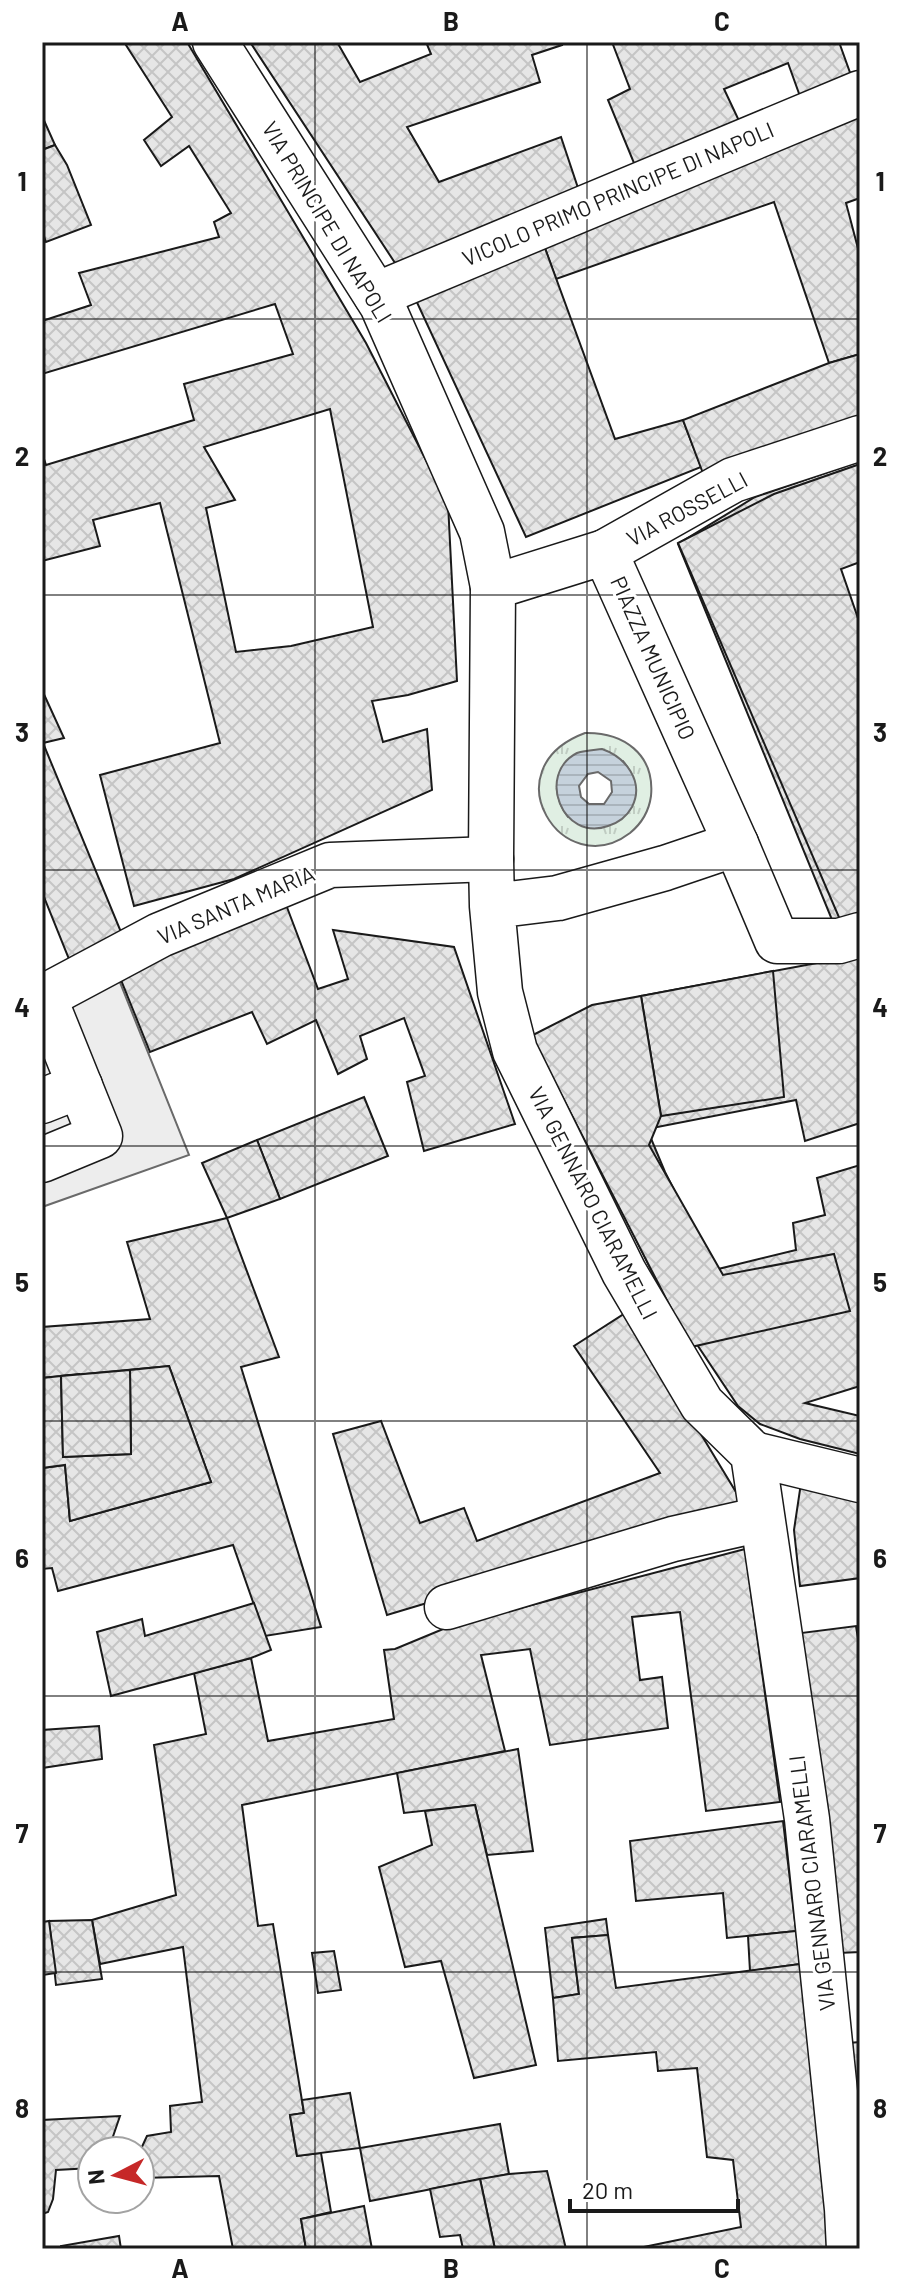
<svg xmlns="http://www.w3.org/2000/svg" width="902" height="2291" viewBox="0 0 902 2291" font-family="Barlow,sans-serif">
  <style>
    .grass { fill: url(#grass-tufts); stroke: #6a6a6a; stroke-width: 2; fill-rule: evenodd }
    .parking { fill: #ededed; stroke: #6a6a6a; stroke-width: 2 }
    .water { fill: url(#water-rules); stroke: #6a6a6a; stroke-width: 2; fill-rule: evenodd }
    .building { fill: url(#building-cross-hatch); stroke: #1a1a1a; stroke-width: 2; fill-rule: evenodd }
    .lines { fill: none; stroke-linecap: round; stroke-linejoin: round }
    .minor-casing { stroke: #1a1a1a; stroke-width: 47 }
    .minor { stroke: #fff; stroke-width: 44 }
    .grid { fill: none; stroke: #1a1a1a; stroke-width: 2; stroke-opacity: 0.55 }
    .labels { text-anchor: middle; stroke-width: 6; stroke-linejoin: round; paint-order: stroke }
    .street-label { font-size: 22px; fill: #1a1a1a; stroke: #fff }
    .neatline { fill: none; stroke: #1a1a1a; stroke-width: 3 }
    .grid-label { font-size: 26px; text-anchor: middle; font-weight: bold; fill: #1a1a1a }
  </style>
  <defs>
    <pattern id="grass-tufts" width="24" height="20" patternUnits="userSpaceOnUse" patternTransform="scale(2)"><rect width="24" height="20" fill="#e0efe3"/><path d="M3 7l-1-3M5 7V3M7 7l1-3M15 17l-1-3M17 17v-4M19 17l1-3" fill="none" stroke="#c0ccc2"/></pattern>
    <pattern id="water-rules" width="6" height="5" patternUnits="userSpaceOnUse" patternTransform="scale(2)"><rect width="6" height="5" fill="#c6d2dc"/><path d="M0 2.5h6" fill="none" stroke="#aab4bc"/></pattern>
    <pattern id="building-cross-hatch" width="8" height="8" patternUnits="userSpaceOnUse" patternTransform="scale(2)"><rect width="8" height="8" fill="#e6e6e6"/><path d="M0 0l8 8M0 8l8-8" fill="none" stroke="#c5c5c5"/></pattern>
  </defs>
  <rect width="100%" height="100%" fill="#fff"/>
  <path class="grass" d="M585,733C623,732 655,754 651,796C649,811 641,824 630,833C563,884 489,769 585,733ZM623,761C635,776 637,788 632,806L568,817C557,802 555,789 560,771Z"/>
  <path class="parking" d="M119,980L189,1155L42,1207V1019Z"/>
  <path class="water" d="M602,749C625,757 645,781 632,807C627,816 618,823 608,826C562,842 536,774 577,753C585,750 594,750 602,749ZM598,772L611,781L612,792L604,804H589L581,797L579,786L588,774Z"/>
  <g class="building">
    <path d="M124,42H187L366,343L448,503L457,681L408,695L372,701L383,742L427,729L432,790L234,879L134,906L100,775L220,743L160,503L93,520L100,546L42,561V453L46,465L194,420L184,384L293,354L275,304L42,374V321L91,305L79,273L219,237L214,222L231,213L189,146L161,166L144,140L172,117ZM330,409L373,627L291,646L236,652L206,508L235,500L204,447Z"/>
    <path d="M250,42H337L360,82L431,54L426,42H561L562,45L532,55L540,82L407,127L439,182L561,137L580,194L399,269Z"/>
    <path d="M612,42H839L853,81L801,99L788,63L724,89L741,125L636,168L608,100L630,89Z"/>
    <path d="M860,112V198L846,203L860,256V354L829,363L774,202L556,279L542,240Z"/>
    <path d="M42,116L55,145L42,150Z"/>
    <path d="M55,145L67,165L91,225L46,242L42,231V150Z"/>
    <path d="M542,240L615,439L683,420L701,467L526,537L414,296Z"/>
    <path d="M860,354V415L704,476L683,420L829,363Z"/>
    <path d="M860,461V550L824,564L860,650V924L837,932L678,544L755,497Z"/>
    <path d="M860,464V562L841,569L860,624V923L844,929L678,543L774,494Z"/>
    <path d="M42,690L64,738L43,743L121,932L69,959L42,892Z"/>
    <path d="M285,902L318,989L348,979L333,930L454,947L515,1124L424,1151L407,1082L425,1076L404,1018L360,1036L367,1059L338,1074L316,1020L267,1044L252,1012L150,1052L119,975Z"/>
    <path d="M860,955V1123L805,1141L796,1100L647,1129L665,1172L714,1270L796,1250L793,1223L825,1215L817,1178L860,1165V1386L805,1403L860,1416V1454L800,1439L760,1424L738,1406L662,1292L535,1035L641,996Z"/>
    <path d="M773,971L784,1097L661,1116L641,996Z"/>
    <path d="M641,996L661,1116L649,1145L723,1275L834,1254L850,1311L691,1347L531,1036L592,1005Z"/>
    <path d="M364,1097L388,1156L280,1199L257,1140Z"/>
    <path d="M257,1140L280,1199L227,1218L202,1163Z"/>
    <path d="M227,1218L279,1357L241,1367L321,1627L265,1636L233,1545L58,1591L52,1568L42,1569V1468L65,1465L70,1521L211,1482L169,1366L42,1378V1327L150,1319L127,1242Z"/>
    <path d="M627,1312L742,1502L597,1552L387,1615L333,1434L381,1421L420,1523L464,1508L477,1541L660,1473L574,1346Z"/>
    <path d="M169,1366L211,1482L70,1521L65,1465L42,1468V1378L80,1374L61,1376L63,1457L131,1454L130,1370Z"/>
    <path d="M130,1370L131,1454L63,1457L61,1376Z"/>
    <path d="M801,1483L860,1498V1578L800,1586L794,1530Z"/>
    <path d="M745,1549L780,1802L706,1811L680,1612L632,1617L640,1680L662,1677L668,1728L550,1745L530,1649L481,1655L505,1751L242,1805L258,1926L273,1924L304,2113L290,2115L297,2156L321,2153L331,2212L301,2219L306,2249H233L219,2176L140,2178V2151L147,2136L171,2132L170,2106L202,2102L183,1947L100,1964L92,1920L176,1895L154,1745L206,1734L194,1673L251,1658L268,1741L394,1719L384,1650L395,1649L448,1627Z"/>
    <path d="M254,1603L271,1650L251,1658L111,1696L97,1632L142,1619L145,1636Z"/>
    <path d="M856,1626L860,1651V1952L838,1953L801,1633Z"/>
    <path d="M99,1726L102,1759L42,1768V1730Z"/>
    <path d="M518,1749L533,1851L487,1855L475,1805L404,1813L397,1773Z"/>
    <path d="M475,1805L536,2065L474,2078L441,1961L405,1967L379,1867L432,1845L425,1811Z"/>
    <path d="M783,1821L796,1931L727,1938L723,1893L636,1901L630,1841Z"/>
    <path d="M606,1919L608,1935L572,1938L579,1994L553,1998L545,1928Z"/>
    <path d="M92,1920L102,1979L56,1985L49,1921Z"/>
    <path d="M49,1921L56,1973L42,1975V1922Z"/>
    <path d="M796,1931L800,1964L750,1971L748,1936Z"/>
    <path d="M608,1935L616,1988L800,1964L834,2249H634L741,2227L733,2160L707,2157L697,2068L658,2071L656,2052L558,2061L553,1998L579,1994L572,1938Z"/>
    <path d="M334,1951L341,1990L318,1993L312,1953Z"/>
    <path d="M860,2042V2174L848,2043Z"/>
    <path d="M350,2093L360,2148L297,2156L290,2115L304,2113L302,2100Z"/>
    <path d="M120,2116L108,2151H92V2168L56,2170L53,2199L48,2212L42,2214V2120Z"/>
    <path d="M500,2124L509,2174L370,2201L360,2148Z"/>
    <path d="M547,2171L566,2249H495L480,2179L509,2174Z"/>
    <path d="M480,2179L495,2249H463L460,2235L440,2237L430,2189Z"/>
    <path d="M364,2206L372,2249H306L301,2219Z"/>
    <path d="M119,2236L121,2249H61V2246Z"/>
  </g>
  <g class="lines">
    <defs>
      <g id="minor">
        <path d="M215,42L382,305L482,532L493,587"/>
        <path d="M376,295L860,93"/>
        <path d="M605,552L733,480L860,438"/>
        <path d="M736,844L777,941H839L860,935"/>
        <path d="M492,906L558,898L665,868L736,844L605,552L493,587L491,859L492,906L500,992L515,1051L624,1272L702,1404L753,1454L807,1819L847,2209L849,2249"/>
        <path d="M42,998L160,935L330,865L491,859"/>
        <path d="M42,1101L80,1086"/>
        <path d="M42,1160L100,1136L44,997"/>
        <path d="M753,1454L860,1480"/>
        <path d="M447,1607L673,1539L762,1519"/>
      </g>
    </defs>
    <use href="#minor" class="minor-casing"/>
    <use href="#minor" class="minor"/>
  </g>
  <path class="grid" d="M315,42V2249M587,42V2249M42,319H860M42,595H860M42,870H860M42,1146H860M42,1421H860M42,1696H860M42,1972H860"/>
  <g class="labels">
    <g class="street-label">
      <text transform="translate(618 194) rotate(-23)" y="8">VICOLO PRIMO PRINCIPE DI NAPOLI</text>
      <text transform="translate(327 222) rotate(59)" y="8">VIA PRINCIPE DI NAPOLI</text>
      <text transform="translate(687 509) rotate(-28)" y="8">VIA ROSSELLI</text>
      <text transform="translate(653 658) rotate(66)" y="8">PIAZZA MUNICIPIO</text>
      <text transform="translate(236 905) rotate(-23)" y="8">VIA SANTA MARIA</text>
      <text transform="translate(593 1203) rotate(63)" y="8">VIA GENNARO CIARAMELLI</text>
      <text transform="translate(812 1883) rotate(-97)" y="8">VIA GENNARO CIARAMELLI</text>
    </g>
  </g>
  <rect width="902" height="2291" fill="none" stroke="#ffffff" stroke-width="88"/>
  <g transform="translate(116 2175) rotate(264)"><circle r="38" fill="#ffffff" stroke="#a3a3a3" stroke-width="2"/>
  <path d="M0-6L14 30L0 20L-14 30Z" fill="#c62828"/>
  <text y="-12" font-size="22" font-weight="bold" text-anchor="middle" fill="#1a1a1a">N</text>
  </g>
  <path d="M570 2199v12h168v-12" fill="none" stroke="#1a1a1a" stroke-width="4"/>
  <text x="582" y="2199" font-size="24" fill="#1a1a1a" stroke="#ffffff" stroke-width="6" paint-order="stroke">20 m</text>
  <rect x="44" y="44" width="814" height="2203" class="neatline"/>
  <g class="grid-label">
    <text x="180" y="31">A</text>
    <text x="451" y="31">B</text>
    <text x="722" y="31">C</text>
    <text x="22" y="191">1</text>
    <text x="880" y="191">1</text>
    <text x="22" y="466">2</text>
    <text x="880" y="466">2</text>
    <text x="22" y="742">3</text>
    <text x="880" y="742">3</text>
    <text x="22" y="1017">4</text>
    <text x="880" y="1017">4</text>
    <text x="22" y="1292">5</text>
    <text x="880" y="1292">5</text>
    <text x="22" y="1568">6</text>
    <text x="880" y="1568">6</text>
    <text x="22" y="1843">7</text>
    <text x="880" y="1843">7</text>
    <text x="22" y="2118">8</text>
    <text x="880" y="2118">8</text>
    <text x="180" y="2278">A</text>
    <text x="451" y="2278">B</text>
    <text x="722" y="2278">C</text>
  </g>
</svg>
